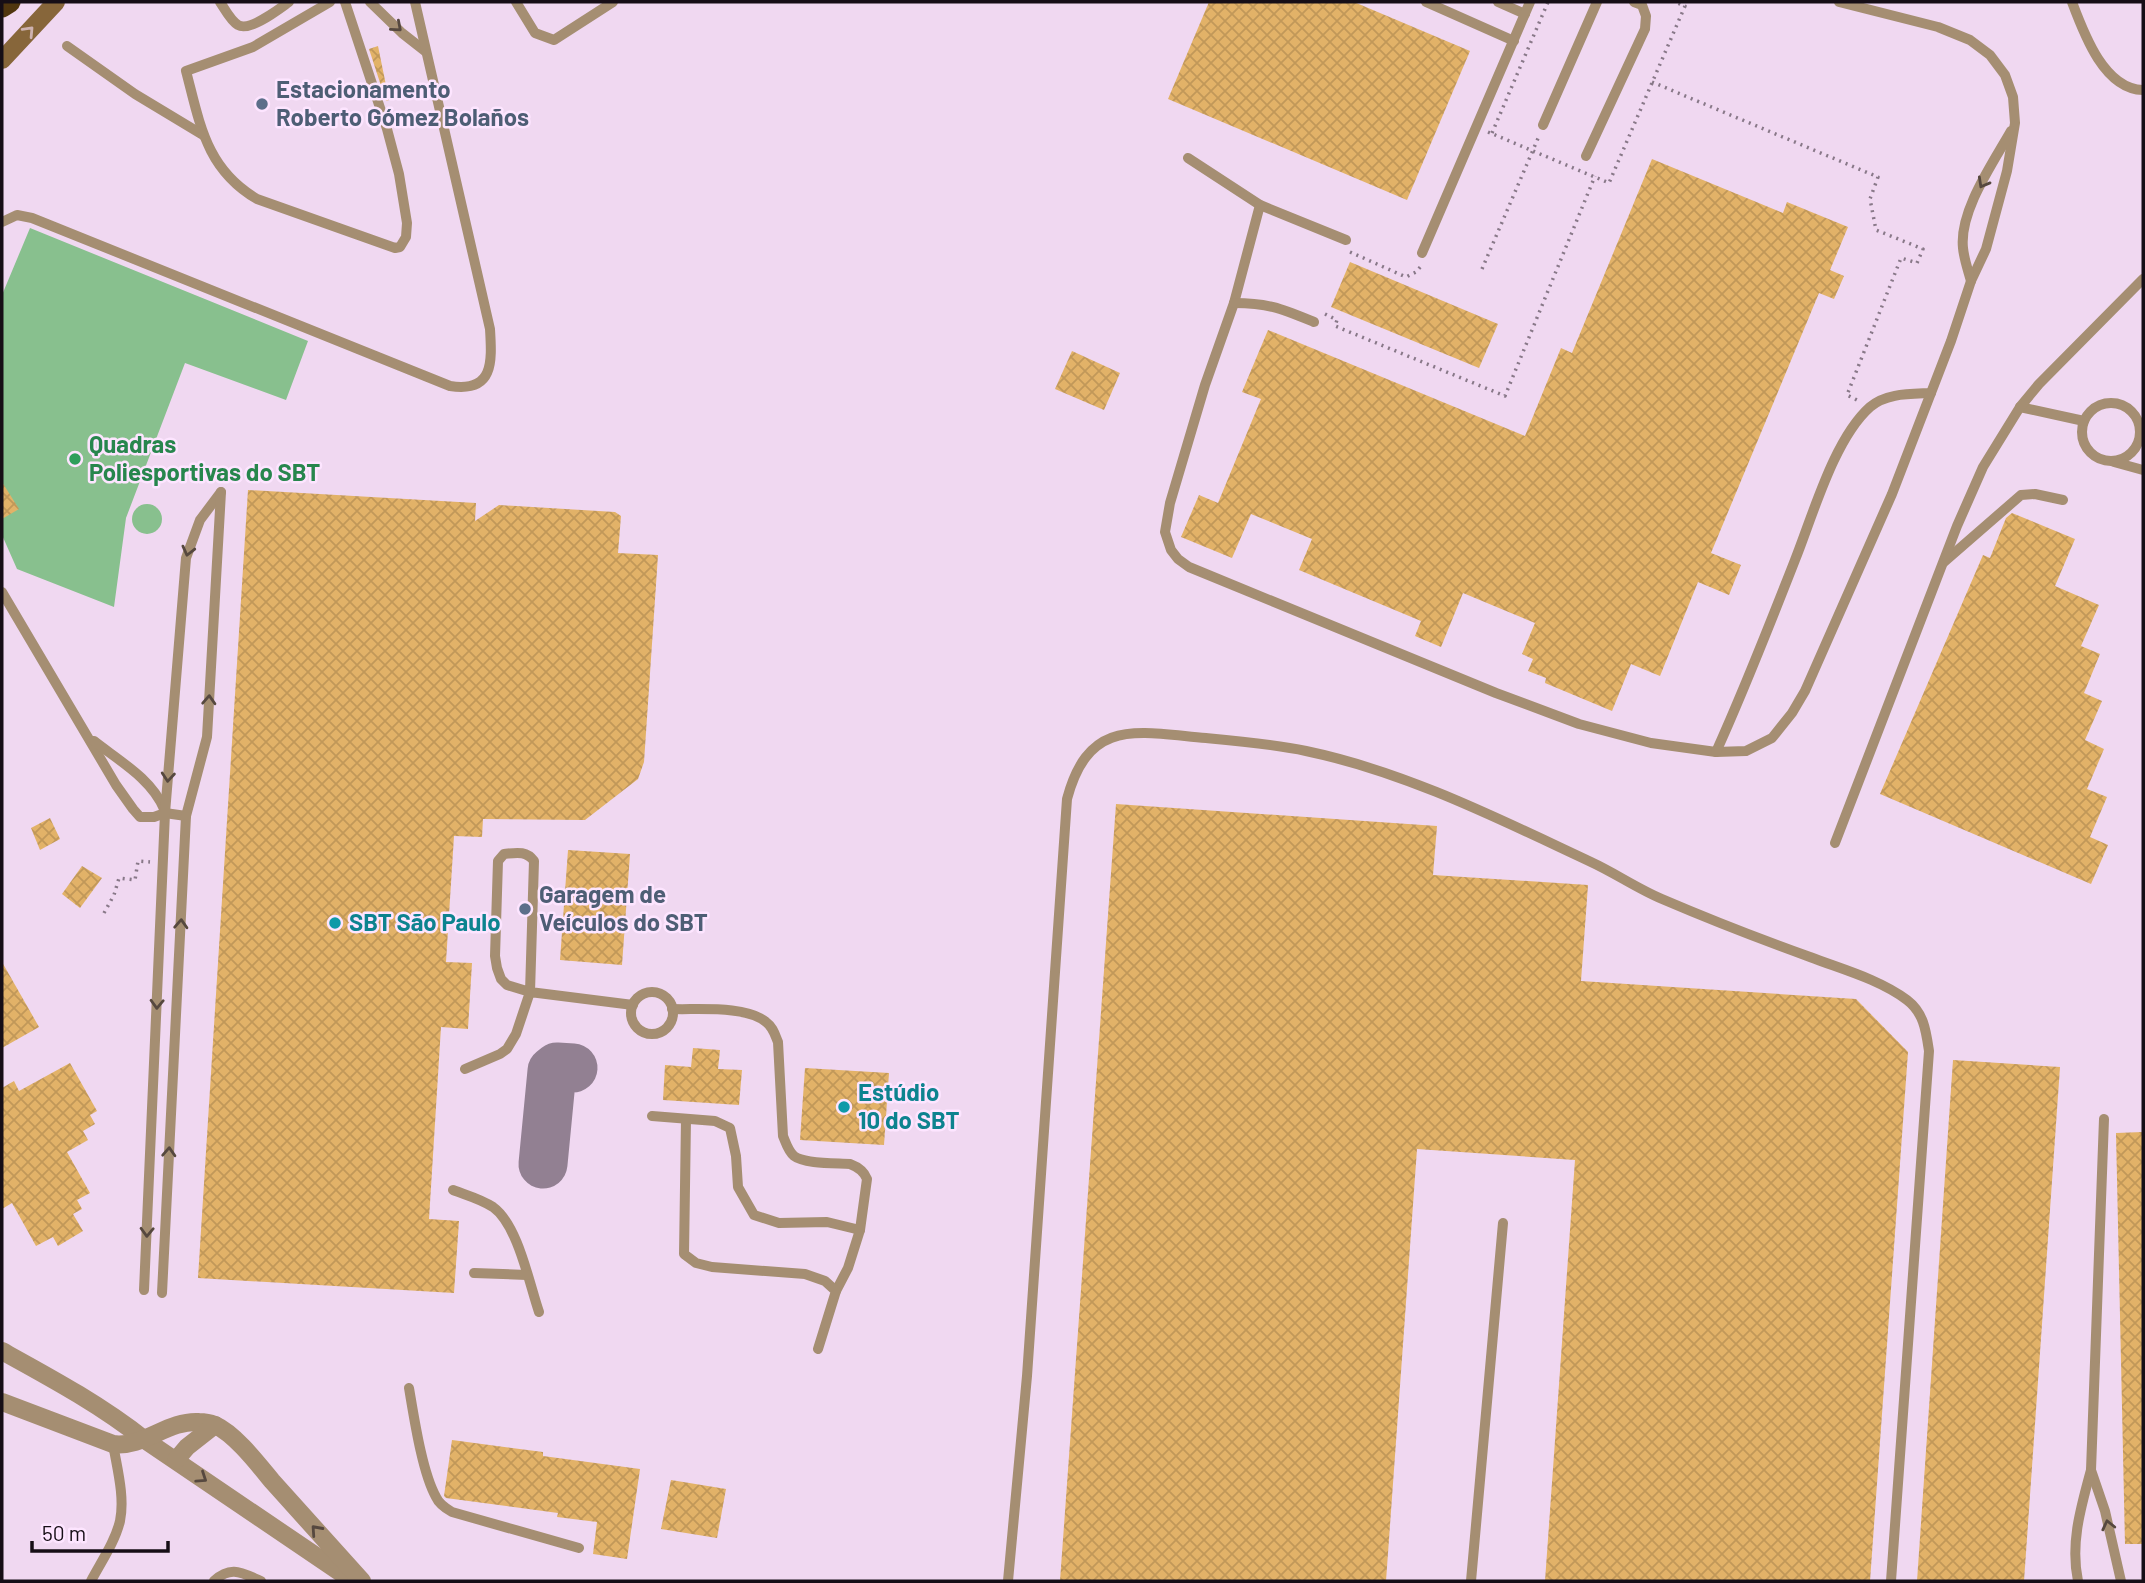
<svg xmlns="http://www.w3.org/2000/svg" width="2145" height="1583" viewBox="0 0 2145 1583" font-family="Barlow,sans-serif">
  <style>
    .green { fill: #88c08e }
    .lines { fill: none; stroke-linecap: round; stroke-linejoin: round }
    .taxiway { stroke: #928092; stroke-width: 49 }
    .building { fill: url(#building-cross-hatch) }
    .path { stroke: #887888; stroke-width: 3.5; stroke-dasharray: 2 5; stroke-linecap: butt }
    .service { stroke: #a58e72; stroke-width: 10 }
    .minor { stroke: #a58e72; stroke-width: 18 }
    .secondary { stroke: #87663a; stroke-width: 18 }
    .motorway { stroke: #50360f; stroke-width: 21 }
    .oneway { stroke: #56483f }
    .oneway2 { stroke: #ceb2b0 }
    .service-dot { fill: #5c6f8a; stroke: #fde5ff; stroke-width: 2.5 }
    .leisure-dot { fill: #2e9e5b; stroke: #fde5ff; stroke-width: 2.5 }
    .culture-dot { fill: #0f9aa8; stroke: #fde5ff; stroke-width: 2.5 }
    .labels { text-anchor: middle; stroke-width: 5; stroke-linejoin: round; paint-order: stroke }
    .service-label { font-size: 24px; font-weight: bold; fill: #4e5e75; stroke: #fde5ff; text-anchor: start }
    .leisure-label { font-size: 24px; font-weight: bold; fill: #27864d; stroke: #fde5ff; text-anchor: start }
    .culture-label { font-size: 24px; font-weight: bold; fill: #0d838f; stroke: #fde5ff; text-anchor: start }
  </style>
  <defs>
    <pattern id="building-cross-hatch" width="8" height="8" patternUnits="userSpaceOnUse" patternTransform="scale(1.75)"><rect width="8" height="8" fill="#e2b268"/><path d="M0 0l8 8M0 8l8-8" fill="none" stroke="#c19859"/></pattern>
  </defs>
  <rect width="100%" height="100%" fill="#f0d8f1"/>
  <g class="green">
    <path d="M30,228L308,341L286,400L185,363L126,518L114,607L17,569L2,535V295Z"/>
    <circle cx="147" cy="519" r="15"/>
  </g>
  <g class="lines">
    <path class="taxiway" d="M543,1164L552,1071L557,1067L573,1068"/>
  </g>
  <g class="building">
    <path d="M1209,2H1354L1470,51L1407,200L1168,99Z"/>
    <path d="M378,46L389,100L386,101L369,49Z"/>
    <path d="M1652,159L1783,213L1787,202L1848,227L1830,270L1844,276L1834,299L1819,293L1711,553L1741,565L1729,595L1698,582L1660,676L1631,664L1612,711L1545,683L1546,678L1528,671L1533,659L1522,654L1535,623L1463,593L1441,647L1415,636L1421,621L1299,570L1312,539L1251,514L1232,558L1181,537L1199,495L1218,503L1261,399L1242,392L1268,330L1525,436L1561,348L1572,353Z"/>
    <path d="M1350,262L1498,324L1479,368L1331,307Z"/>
    <path d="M1072,351L1120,373L1104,410L1055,389Z"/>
    <path d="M2,482L19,509L2,519Z"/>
    <path d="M248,490L476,503L475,521L499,505L615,512L621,516L618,553L658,555L644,762L638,779L585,820L483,819L482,837L454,836L446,962L472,963L468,1029L441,1027L429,1219L459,1221L454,1293L198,1278Z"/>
    <path d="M2012,513L2075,539L2055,586L2099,605L2081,646L2100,654L2084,693L2102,701L2085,740L2104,749L2087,789L2107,797L2090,837L2108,845L2091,884L1880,794L1983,555L1990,558L2006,518Z"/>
    <path d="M1116,804L1437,826L1433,875L1588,885L1581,981L1856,999L1908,1052L1870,1581H1545L1575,1160L1417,1149L1386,1581H1060Z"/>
    <path d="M50,818L60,839L40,850L31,828Z"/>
    <path d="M568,850L630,854L622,965L560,960Z"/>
    <path d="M82,866L102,878L80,908L62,894Z"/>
    <path d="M2,962L39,1027L2,1048Z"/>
    <path d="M693,1048L720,1050L718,1069L742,1070L739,1105L663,1100L665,1065L691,1067Z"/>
    <path d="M1953,1060L2060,1067L2024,1581H1917Z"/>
    <path d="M70,1063L97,1111L90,1115L95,1124L83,1131L88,1140L67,1152L90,1193L77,1200L82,1209L73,1214L83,1231L58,1246L53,1237L36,1246L12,1203L2,1209V1088L14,1081L19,1091Z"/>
    <path d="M805,1068L889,1073L884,1145L800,1140Z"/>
    <path d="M2143,1132V1544H2125L2116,1133Z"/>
    <path d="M452,1440L543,1452V1456L640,1469L627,1559L593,1554L597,1522L557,1517L558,1513L446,1498L444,1496Z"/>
    <path d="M671,1480L726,1489L717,1538L661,1529Z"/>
  </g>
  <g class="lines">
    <g class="path">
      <path d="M1652,82L1878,177L1870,199L1876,230L1923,249L1917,263L1901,258L1847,395L1859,401"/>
      <path d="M1488,132L1609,183L1685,6L1675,2"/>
      <path d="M1492,133L1548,2"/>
      <path d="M1350,252L1406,277L1416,272L1421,266"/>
      <path d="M1482,269L1539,136"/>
      <path d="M1325,314L1337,320L1335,326L1505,396L1595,176"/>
      <path d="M104,913L114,895L119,878L135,880L138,861L150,862"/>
    </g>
    <g class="service">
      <path d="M220,2C225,9 230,20 238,25C250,32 279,9 289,2"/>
      <path d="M330,2L253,47L186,71C200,124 206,169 257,199L395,248L400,247L406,237L407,223L399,174L387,129L345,2"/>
      <path d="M370,2L402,33L425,51"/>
      <path d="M516,2L535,33L554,40L613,2"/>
      <path d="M1426,2L1514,41"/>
      <path d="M1498,2L1525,14"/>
      <path d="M2072,2C2084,34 2104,89 2143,90"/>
      <path d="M67,46L135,94L203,135"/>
      <path d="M1543,125L1597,2"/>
      <path d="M1586,156L1645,29L1646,16L1642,5L1634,2"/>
      <path d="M1188,158L1260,205L1346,240"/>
      <path d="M1260,205L1234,303L1205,385L1170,503L1165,532L1171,550L1178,559L1189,567L1496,693L1579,724L1651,743L1716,752L1746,751L1772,738L1792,713L1805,691L1892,494L1951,341L1971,281L1986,249L2007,171L2015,123L2013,97L2005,75L1990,55L1970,40L1938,27L1839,2"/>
      <path d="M2,222L17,215L32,218L450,386C494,393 492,362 490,329L415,2"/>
      <path d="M1422,253L1530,2"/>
      <path d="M1971,281C1968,270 1964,259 1963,248C1959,211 1993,163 2011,131"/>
      <path d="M1234,303C1269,303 1282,309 1314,322"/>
      <circle cx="2111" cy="432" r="29"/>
      <path d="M2020,407L2084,421"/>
      <path d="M2114,462L2143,470"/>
      <path d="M1944,562L2021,495L2035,494L2063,500"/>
      <path d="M2,592L116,785L133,809L140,817H154L165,813L186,816"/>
      <path d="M94,741C118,760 152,779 164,809"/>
      <path d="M1716,752C1745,688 1770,624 1795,560C1813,515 1834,439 1870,407C1886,393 1910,394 1931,393"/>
      <path d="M1835,843L1957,526L1983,467L2020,407L2039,384L2143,279"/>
      <circle cx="652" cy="1013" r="21"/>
      <path d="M672,1009C697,1010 746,1005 766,1022C773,1027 775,1035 778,1042L783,1136C786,1143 788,1151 794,1156C804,1164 836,1163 850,1164C858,1167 864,1171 867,1179L860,1230"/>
      <path d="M465,1069L500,1054L507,1049L516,1034L530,992L534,861C526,850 515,853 504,854L498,861L495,956L497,968L501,979L507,985L530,992L633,1005"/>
      <path d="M652,1116L715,1121L730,1128L736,1156L738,1187L754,1215L779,1223L827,1222L860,1230L848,1268L836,1291"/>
      <path d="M686,1119L684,1254L696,1263L712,1267L805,1274L825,1281L836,1291L818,1349"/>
      <path d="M453,1190C466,1195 481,1199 493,1207C518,1225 529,1283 539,1312"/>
      <path d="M474,1273L527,1275"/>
      <path d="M144,1290L165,813L186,558L200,520L221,492"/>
      <path d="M162,1293L186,816L207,737L221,492"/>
      <path d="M409,1388C414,1417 422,1472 436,1497C439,1504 445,1508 452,1512L579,1548"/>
      <path d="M2091,1470L2105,1511L2121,1581"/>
      <path d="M91,1581C101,1562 115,1542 120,1521C125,1497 117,1468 113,1444"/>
      <path d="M214,1581C231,1565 242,1573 261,1581"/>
      <path d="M1008,1581L1027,1376L1067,799C1089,717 1137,732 1206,738C1239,741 1273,744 1306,751C1406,772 1499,819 1591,862C1615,873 1638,889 1662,899C1711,920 1760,939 1810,957C1841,969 1879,979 1907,1000C1924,1013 1926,1031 1929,1051L1891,1581"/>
      <path d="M1471,1581L1503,1223"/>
      <path d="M2078,1581C2070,1543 2081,1507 2091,1470L2104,1119"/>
    </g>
    <g class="minor">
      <path d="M2,1351C51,1378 101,1405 145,1440L350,1579"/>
      <path d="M2,1402L113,1444C144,1448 167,1420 199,1422C204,1422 210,1423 215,1425C235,1434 258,1464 272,1481C302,1514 332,1548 362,1581"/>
      <path d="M176,1460L187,1447L215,1425"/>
    </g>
    <path class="secondary" d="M2,60L56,2"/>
    <path class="motorway" d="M2,7L10,2"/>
  </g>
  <defs><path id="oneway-chevron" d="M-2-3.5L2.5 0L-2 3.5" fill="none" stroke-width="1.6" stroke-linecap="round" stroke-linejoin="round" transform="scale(1.75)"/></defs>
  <g class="oneway">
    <use href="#oneway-chevron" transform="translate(397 27) rotate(41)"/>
    <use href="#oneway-chevron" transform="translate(1983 183) rotate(119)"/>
    <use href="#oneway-chevron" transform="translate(188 551) rotate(104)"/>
    <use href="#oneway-chevron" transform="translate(209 700) rotate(-87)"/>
    <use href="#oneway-chevron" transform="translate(168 777) rotate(95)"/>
    <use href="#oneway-chevron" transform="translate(181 924) rotate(-87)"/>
    <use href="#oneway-chevron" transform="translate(157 1004) rotate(92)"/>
    <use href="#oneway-chevron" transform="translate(169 1152) rotate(-87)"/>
    <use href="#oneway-chevron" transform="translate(147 1232) rotate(92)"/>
    <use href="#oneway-chevron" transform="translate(202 1478) rotate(34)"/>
    <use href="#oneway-chevron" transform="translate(2108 1525) rotate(-103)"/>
    <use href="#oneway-chevron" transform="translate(316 1530) rotate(-132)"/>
  </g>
  <use class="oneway2" href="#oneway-chevron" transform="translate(29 31) rotate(-47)"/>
  <g class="service-dot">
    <circle cx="262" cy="104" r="7"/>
    <circle cx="525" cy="909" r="7"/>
  </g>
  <circle class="leisure-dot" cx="75" cy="459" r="7"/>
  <g class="culture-dot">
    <circle cx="335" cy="923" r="7"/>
    <circle cx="844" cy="1107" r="7"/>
  </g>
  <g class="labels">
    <g class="service-label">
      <text x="276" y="98">Estacionamento<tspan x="276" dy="28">Roberto Gómez Bolaños</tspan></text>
      <text x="539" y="903">Garagem de<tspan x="539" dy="28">Veículos do SBT</tspan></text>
    </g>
    <g class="leisure-label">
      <text x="89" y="453">Quadras<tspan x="89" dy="28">Poliesportivas do SBT</tspan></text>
    </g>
    <g class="culture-label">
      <text x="349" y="931">SBT São Paulo</text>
      <text x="858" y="1101">Estúdio<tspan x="858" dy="28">10 do SBT</tspan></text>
    </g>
  </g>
  <rect width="2145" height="1583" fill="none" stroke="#160e16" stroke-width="7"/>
  <path d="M32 1541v10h136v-10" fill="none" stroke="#160e16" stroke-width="3.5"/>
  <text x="42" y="1541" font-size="21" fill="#160e16" stroke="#fde5ff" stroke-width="5" paint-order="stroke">50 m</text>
</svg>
